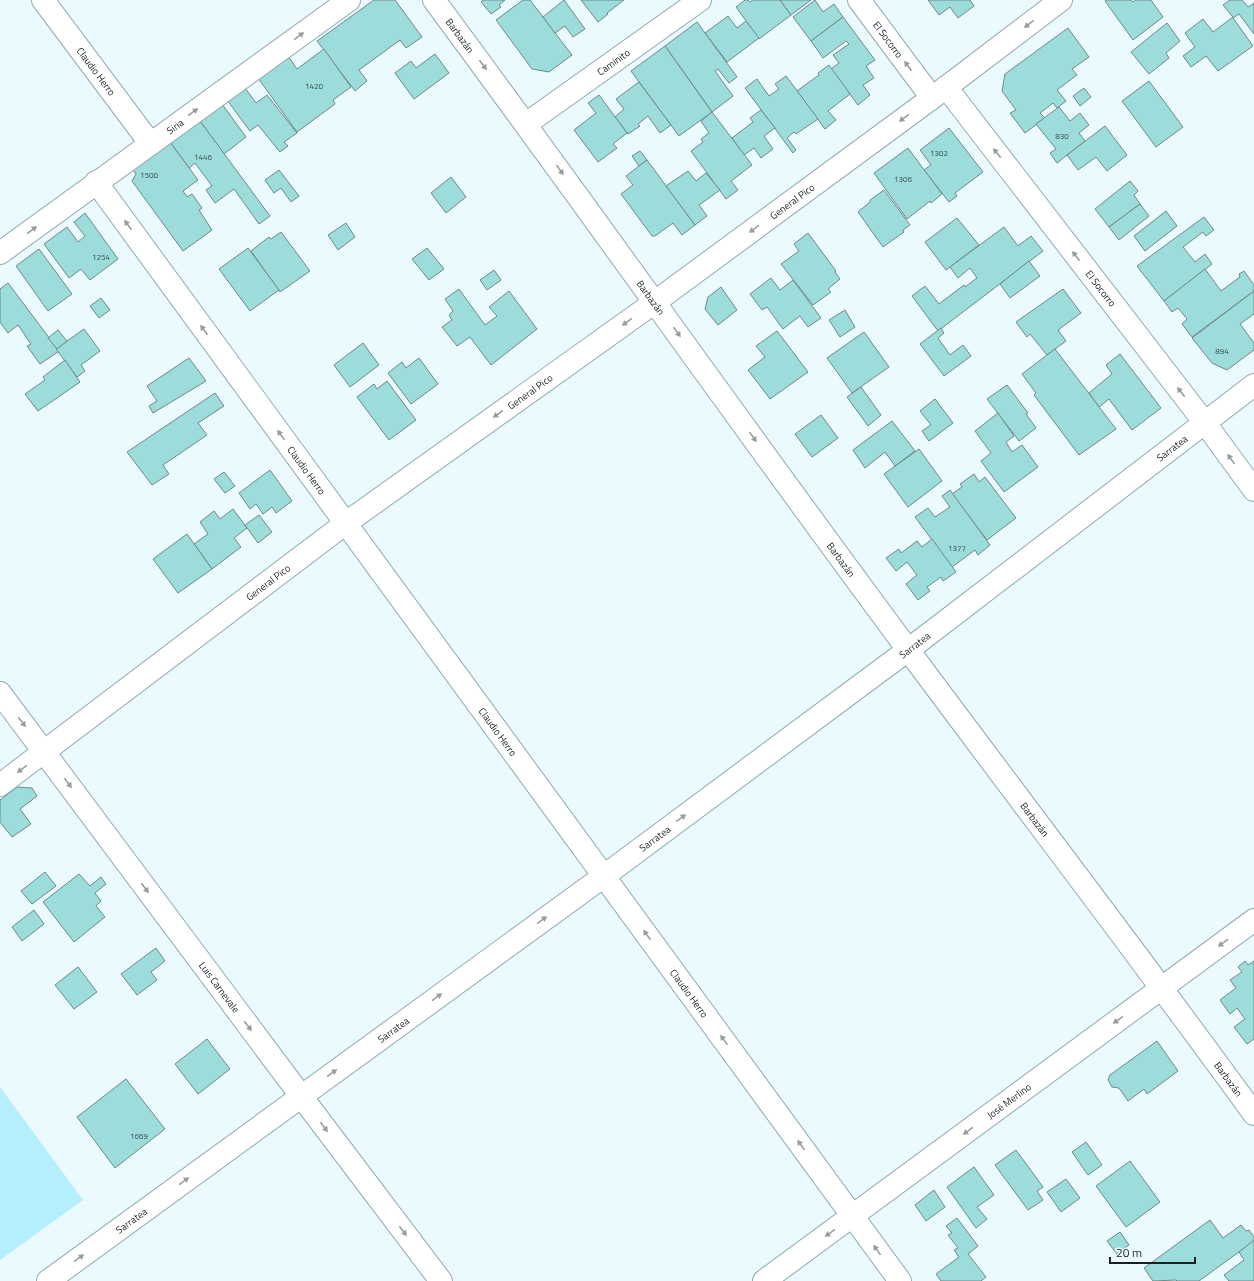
<svg xmlns="http://www.w3.org/2000/svg" width="1254" height="1281" viewBox="0 0 1254 1281" font-family="'Titillium Web',sans-serif">
  <style>
    .green { fill: #b5effd }
    .building { fill: #9cdcdb; stroke: #6e8988 }
    .lines { fill: none; stroke-linecap: round; stroke-linejoin: round }
    .street-casing { stroke: #90aab1; stroke-width: 24 }
    .street { stroke: #fff; stroke-width: 22 }
    .oneway { fill: #979c9c }
    .labels { text-anchor: middle; stroke-width: 4; stroke-linejoin: round; paint-order: stroke }
    .number-label { font-size: 8px; fill: #395052 }
    .street-label { font-size: 10px; fill: #182224; stroke: #eafaff }
  </style>
  <rect width="100%" height="100%" fill="#eafaff"/>
  <path class="green" d="M0,1087L83,1200L0,1260Z"/>
  <g class="building">
    <path d="M374,0H395L422,37L406,48L400,40L359,70L367,81L355,91L317,41Z"/>
    <path d="M483,0H505L499,5L501,7L491,14L481,2Z"/>
    <path d="M523,0H530L572,55L549,72L532,69L496,20Z"/>
    <path d="M564,0L585,29L573,37L565,26L555,33L543,17Z"/>
    <path d="M581,0H624L607,13L608,14L598,22Z"/>
    <path d="M745,0H748L750,2L753,0H780L791,15L759,39L736,7Z"/>
    <path d="M780,0H811L791,15Z"/>
    <path d="M815,0L823,12L834,4L843,17L811,41L793,17Z"/>
    <path d="M928,0H970L974,6L958,18L950,7L939,15Z"/>
    <path d="M1107,0H1131L1133,2L1136,0H1151L1163,17L1133,40L1105,1Z"/>
    <path d="M1230,0H1242L1248,7L1254,3V34L1239,14L1233,18L1253,46L1218,71L1206,56L1191,67L1183,56L1195,47L1185,33L1203,19L1213,32L1233,17L1223,5Z"/>
    <path d="M728,16L737,28L746,21L759,38L727,62L705,33Z"/>
    <path d="M843,17L875,60L866,66L874,78L863,85L870,95L858,105L831,69L839,63L833,55L849,44L846,41L823,58L811,41Z"/>
    <path d="M697,22L737,77L729,83L718,69L715,71L733,96L712,112L665,46Z"/>
    <path d="M1167,23L1180,41L1166,53L1169,58L1149,74L1131,52Z"/>
    <path d="M1068,28L1089,57L1072,69L1077,75L1057,90L1066,101L1057,108L1053,103L1040,113L1045,118L1025,133L1010,113L1016,110L1002,91L1005,74Z"/>
    <path d="M665,46L712,112L679,136L631,71Z"/>
    <path d="M324,49L351,87L333,100L335,104L297,132L258,78L288,56L297,69Z"/>
    <path d="M435,54L449,73L414,99L395,73L411,61L416,68Z"/>
    <path d="M829,65L850,94L828,111L836,120L825,129L797,91L819,75L818,73Z"/>
    <path d="M786,76L818,119L796,134L794,132L787,138L796,150L793,153L745,88L757,79L769,96L779,89L775,84Z"/>
    <path d="M1149,81L1183,127L1156,147L1122,101Z"/>
    <path d="M639,82L671,125L660,133L648,116L638,124L640,126L628,134L615,117L624,109L616,99Z"/>
    <path d="M245,88L256,103L267,95L297,133L284,142L288,146L280,152L258,125L250,131L227,100Z"/>
    <path d="M1084,88L1091,97L1080,106L1073,96Z"/>
    <path d="M599,95L627,133L613,144L617,148L598,162L574,130L596,113L588,103Z"/>
    <path d="M222,104L246,137L224,154L200,121Z"/>
    <path d="M1059,107L1070,121L1080,113L1089,125L1079,133L1085,141L1057,163L1050,153L1056,149L1036,124Z"/>
    <path d="M761,110L775,128L764,136L773,149L761,158L754,148L744,155L732,138L753,122L750,118Z"/>
    <path d="M712,112L752,165L731,181L738,190L726,199L691,151L703,142L701,139L709,133L701,121Z"/>
    <path d="M200,121L270,216L259,224L234,189L215,203L206,190L212,186L195,163L189,168L170,142Z"/>
    <path d="M1105,126L1127,155L1107,171L1096,157L1078,170L1067,155Z"/>
    <path d="M949,128L983,172L955,193L957,196L949,202L924,170L931,165L920,150Z"/>
    <path d="M170,142L198,180L183,191L187,197L192,194L202,208L199,210L212,230L183,251L132,181L136,174L133,170Z"/>
    <path d="M908,148L942,194L931,203L930,201L907,219L874,173Z"/>
    <path d="M640,151L647,160L639,166L632,156Z"/>
    <path d="M647,160L695,225L682,235L673,223L655,236H652L621,194L633,185L626,176Z"/>
    <path d="M279,170L299,196L291,202L281,188L274,193L265,180Z"/>
    <path d="M688,171L696,181L706,173L720,190L699,205L707,216L695,225L666,186Z"/>
    <path d="M451,177L466,197L446,213L431,193Z"/>
    <path d="M1130,181L1138,191L1134,195L1140,204L1109,227L1095,209Z"/>
    <path d="M884,190L910,225L903,230L904,232L883,247L858,212L870,202V200Z"/>
    <path d="M1140,204L1149,216L1119,240L1109,227Z"/>
    <path d="M1166,211L1177,226L1145,251L1134,236Z"/>
    <path d="M85,213L118,259L90,280L81,269L69,278L44,244L67,227L78,242L85,236L74,222Z"/>
    <path d="M1204,217L1214,230L1206,236L1203,232L1183,247L1195,262L1205,254L1212,264L1164,301L1137,266Z"/>
    <path d="M957,218L979,245L946,270L925,242Z"/>
    <path d="M346,223L355,237L338,250L328,235Z"/>
    <path d="M1004,227L1018,246L1031,236L1043,251L938,331L912,296L925,286L939,304L964,285L965,287L977,278L970,268L958,278L950,267Z"/>
    <path d="M281,232L310,271L280,292L251,251L269,237L271,239Z"/>
    <path d="M808,233L836,271L835,272L840,279L828,289L831,292L813,305L781,264L799,251L794,244Z"/>
    <path d="M248,248L279,290L250,311L219,269Z"/>
    <path d="M427,248L444,269L429,280L412,259Z"/>
    <path d="M39,249L72,294L48,311L16,266Z"/>
    <path d="M1029,261L1040,276L1010,298L1000,284Z"/>
    <path d="M1205,269L1221,291L1240,277L1239,274L1244,271L1254,285V291L1192,337L1182,324L1187,319L1178,308L1172,312L1164,301Z"/>
    <path d="M494,270L501,280L487,290L480,280Z"/>
    <path d="M771,278L780,290L793,280L821,318L808,327L800,316L783,329L767,307L762,310L750,294Z"/>
    <path d="M8,283L59,351L40,364L27,346L31,344L18,325L8,333L0,322V289Z"/>
    <path d="M721,287L737,310L718,325L705,309L708,297Z"/>
    <path d="M459,289L485,325L497,316L489,307L509,291L537,329L491,365L470,337L457,346L442,327L452,320L449,315L453,311L445,299Z"/>
    <path d="M1063,289L1081,313L1058,330L1066,341L1047,355L1030,334L1027,337L1016,322Z"/>
    <path d="M1254,291V314L1240,324L1254,343V350L1227,370L1212,363L1192,338Z"/>
    <path d="M101,298L110,310L99,318L90,306Z"/>
    <path d="M845,310L855,327L840,337L829,320Z"/>
    <path d="M941,328L944,333L938,338L950,355L963,345L971,356L944,376L920,344Z"/>
    <path d="M84,329L100,351L81,365L85,371L77,377L56,349Z"/>
    <path d="M58,330L67,341L57,349L48,338Z"/>
    <path d="M777,331L808,372L770,399L748,370L765,357L756,346Z"/>
    <path d="M864,332L889,367L852,393L827,358Z"/>
    <path d="M363,343L379,365L350,387L334,365Z"/>
    <path d="M1055,349L1116,429L1079,455L1034,395L1036,393L1022,374Z"/>
    <path d="M1120,354L1161,408L1132,430L1109,399L1099,407L1089,393L1112,374L1106,365Z"/>
    <path d="M189,358L206,381L153,413L149,406L157,401L147,386Z"/>
    <path d="M419,358L438,384L411,404L388,373L402,362L406,368Z"/>
    <path d="M65,360L80,382L38,411L25,394L45,380L43,377Z"/>
    <path d="M387,381L416,420L389,440L357,397L374,384L377,389Z"/>
    <path d="M1007,385L1028,413L1026,414L1036,428L1019,441L987,399Z"/>
    <path d="M861,387L881,415L868,426L847,397Z"/>
    <path d="M215,393L224,406L198,423L207,435L163,465L169,474L152,485L127,452Z"/>
    <path d="M935,399L953,423L929,441L922,431L931,425L920,411Z"/>
    <path d="M998,413L1014,436L1006,442L1012,452L1022,445L1038,467L1004,492L981,461L991,453L975,431Z"/>
    <path d="M821,415L838,438L812,457L795,434Z"/>
    <path d="M892,421L915,451L895,466L885,452L865,468L853,450Z"/>
    <path d="M919,449L942,481L908,507L884,474Z"/>
    <path d="M270,470L292,501L276,513L272,507L263,514L256,504L250,509L239,493Z"/>
    <path d="M224,472L235,486L225,493L214,479Z"/>
    <path d="M974,474L979,482L985,477L1016,518L987,540L952,494L962,487L960,484Z"/>
    <path d="M950,490L990,545L978,555L975,550L952,567L915,517L928,508L935,517L950,507L942,496Z"/>
    <path d="M233,509L247,528L234,538L241,547L212,569L194,544L208,534L200,522L214,511L220,519Z"/>
    <path d="M259,515L272,532L258,543L245,525Z"/>
    <path d="M187,534L212,569L178,593L153,559Z"/>
    <path d="M932,539L956,572L943,581L941,577L927,587L930,591L918,600L906,584L917,575L907,562L896,571L886,558L899,549L901,553L917,541L922,547Z"/>
    <path d="M17,787L32,788L37,796L20,809L31,824L12,837L0,822V800Z"/>
    <path d="M45,872L56,886L32,904L21,891Z"/>
    <path d="M79,874L90,886L101,877L106,884L95,893L101,901L96,906L105,917L74,942L43,902Z"/>
    <path d="M34,910L44,924L22,941L12,927Z"/>
    <path d="M156,948L165,961L151,972L157,980L137,995L121,974Z"/>
    <path d="M1245,961L1248,965L1254,961V1039L1247,1044L1234,1027L1245,1019L1237,1008L1230,1014L1220,1000L1236,988L1230,980L1242,972L1238,967Z"/>
    <path d="M78,967L97,992L74,1009L55,985Z"/>
    <path d="M207,1039L230,1069L198,1094L175,1064Z"/>
    <path d="M1157,1041L1178,1071L1147,1094L1144,1089L1128,1101L1119,1088L1112,1087L1108,1080L1110,1075Z"/>
    <path d="M126,1079L165,1129L115,1168L77,1117Z"/>
    <path d="M1086,1142L1102,1165L1088,1175L1072,1152Z"/>
    <path d="M1016,1150L1043,1187L1037,1191L1043,1200L1028,1210L995,1165Z"/>
    <path d="M1130,1161L1160,1202L1126,1227L1096,1186Z"/>
    <path d="M974,1167L994,1195L977,1207L987,1219L976,1228L947,1187Z"/>
    <path d="M1066,1179L1080,1198L1061,1212L1047,1192Z"/>
    <path d="M934,1190L945,1207L926,1221L915,1205Z"/>
    <path d="M957,1218L978,1246L968,1254L986,1277L981,1281H941L936,1274L959,1257L954,1250L958,1248L948,1235L952,1233L946,1226Z"/>
    <path d="M1210,1220L1223,1238L1241,1225L1246,1231L1249,1230L1254,1237V1241L1199,1281H1177L1176,1280L1153,1281L1144,1268Z"/>
    <path d="M1120,1232L1129,1245L1117,1254L1107,1241Z"/>
    <path d="M1254,1240V1281H1229L1224,1275L1244,1260L1239,1252Z"/>
  </g>
  <g class="lines">
    <defs>
      <g id="street">
        <path id="s1" d="M43,0L150,143"/>
        <path id="s2" d="M434,0C594,216 749,436 909,651C1024,806 1141,958 1254,1114"/>
        <path id="s3" d="M859,0L932,98"/>
        <path id="s4" d="M946,87L1205,423L1254,490"/>
        <path id="s5" d="M526,124L700,0"/>
        <path id="s6" d="M96,182L900,1281"/>
        <path id="s7" d="M0,253L349,0"/>
        <path id="s8" d="M0,693L301,1096L441,1281"/>
        <path id="s9" d="M0,785L346,523L655,302L932,98L1061,0"/>
        <path id="s10" d="M48,1281L604,876L908,650L1254,385"/>
        <path id="s11" d="M764,1281L1254,920"/>
      </g>
    </defs>
    <use href="#street" class="street-casing"/>
    <use href="#street" class="street"/>
  </g>
  <defs><path id="oneway-solid" d="M-6-.8H1V-3.2L6.5 0L1 3.2V.8H-6Z"/></defs>
  <g class="oneway">
    <use href="#oneway-solid" transform="translate(1029 24) rotate(143)"/>
    <use href="#oneway-solid" transform="translate(299 36) rotate(-36)"/>
    <use href="#oneway-solid" transform="translate(483 65) rotate(53)"/>
    <use href="#oneway-solid" transform="translate(908 66) rotate(-126)"/>
    <use href="#oneway-solid" transform="translate(193 112) rotate(-36)"/>
    <use href="#oneway-solid" transform="translate(904 118) rotate(144)"/>
    <use href="#oneway-solid" transform="translate(997 153) rotate(-128)"/>
    <use href="#oneway-solid" transform="translate(560 170) rotate(54)"/>
    <use href="#oneway-solid" transform="translate(128 225) rotate(-126)"/>
    <use href="#oneway-solid" transform="translate(754 229) rotate(144)"/>
    <use href="#oneway-solid" transform="translate(32 230) rotate(-36)"/>
    <use href="#oneway-solid" transform="translate(1076 256) rotate(-128)"/>
    <use href="#oneway-solid" transform="translate(627 322) rotate(144)"/>
    <use href="#oneway-solid" transform="translate(204 330) rotate(-126)"/>
    <use href="#oneway-solid" transform="translate(677 332) rotate(54)"/>
    <use href="#oneway-solid" transform="translate(1181 392) rotate(-128)"/>
    <use href="#oneway-solid" transform="translate(498 414) rotate(144)"/>
    <use href="#oneway-solid" transform="translate(281 435) rotate(-126)"/>
    <use href="#oneway-solid" transform="translate(753 437) rotate(54)"/>
    <use href="#oneway-solid" transform="translate(1231 459) rotate(-126)"/>
    <use href="#oneway-solid" transform="translate(22 722) rotate(53)"/>
    <use href="#oneway-solid" transform="translate(22 769) rotate(143)"/>
    <use href="#oneway-solid" transform="translate(68 783) rotate(53)"/>
    <use href="#oneway-solid" transform="translate(681 818) rotate(-36)"/>
    <use href="#oneway-solid" transform="translate(145 888) rotate(53)"/>
    <use href="#oneway-solid" transform="translate(542 920) rotate(-36)"/>
    <use href="#oneway-solid" transform="translate(647 935) rotate(-126)"/>
    <use href="#oneway-solid" transform="translate(1223 943) rotate(144)"/>
    <use href="#oneway-solid" transform="translate(437 997) rotate(-36)"/>
    <use href="#oneway-solid" transform="translate(1118 1020) rotate(144)"/>
    <use href="#oneway-solid" transform="translate(248 1026) rotate(53)"/>
    <use href="#oneway-solid" transform="translate(724 1040) rotate(-126)"/>
    <use href="#oneway-solid" transform="translate(332 1073) rotate(-36)"/>
    <use href="#oneway-solid" transform="translate(324 1127) rotate(53)"/>
    <use href="#oneway-solid" transform="translate(968 1131) rotate(144)"/>
    <use href="#oneway-solid" transform="translate(801 1145) rotate(-126)"/>
    <use href="#oneway-solid" transform="translate(184 1181) rotate(-36)"/>
    <use href="#oneway-solid" transform="translate(403 1231) rotate(53)"/>
    <use href="#oneway-solid" transform="translate(830 1233) rotate(144)"/>
    <use href="#oneway-solid" transform="translate(877 1250) rotate(-126)"/>
    <use href="#oneway-solid" transform="translate(79 1258) rotate(-36)"/>
  </g>
  <g class="labels">
    <g class="number-label">
      <text x="314" y="89">1420</text>
      <text x="1062" y="139">830</text>
      <text x="939" y="156">1302</text>
      <text x="203" y="160">1446</text>
      <text x="149" y="178">1500</text>
      <text x="903" y="182">1306</text>
      <text x="101" y="260">1254</text>
      <text x="1222" y="354">894</text>
      <text x="957" y="551">1377</text>
      <text x="139" y="1139">1669</text>
    </g>
    <g class="street-label">
      <text dy="4" stroke="none"><textPath href="#s2" startOffset="44">Barbazán</textPath></text>
      <text dy="4" stroke="none"><textPath href="#s3" startOffset="49">El Socorro</textPath></text>
      <text dy="4" stroke="none"><textPath href="#s5" startOffset="107">Caminito</textPath></text>
      <text dy="4" stroke="none"><textPath href="#s1" startOffset="89">Claudio Herro</textPath></text>
      <text dy="4" stroke="none"><textPath href="#s7" startOffset="216">Siria</textPath></text>
      <text dy="4" stroke="none"><textPath href="#s9" startOffset="984">General Pico</textPath></text>
      <text dy="4" stroke="none"><textPath href="#s4" startOffset="254">El Socorro</textPath></text>
      <text dy="4" stroke="none"><textPath href="#s2" startOffset="368">Barbazán</textPath></text>
      <text dy="4" stroke="none"><textPath href="#s9" startOffset="660">General Pico</textPath></text>
      <text dy="4" stroke="none"><textPath href="#s10" startOffset="1399">Sarratea</textPath></text>
      <text dy="4" stroke="none"><textPath href="#s6" startOffset="357">Claudio Herro</textPath></text>
      <text dy="4" stroke="none"><textPath href="#s2" startOffset="692">Barbazán</textPath></text>
      <text dy="4" stroke="none"><textPath href="#s9" startOffset="336">General Pico</textPath></text>
      <text dy="4" stroke="none"><textPath href="#s10" startOffset="1075">Sarratea</textPath></text>
      <text dy="4" stroke="none"><textPath href="#s6" startOffset="681">Claudio Herro</textPath></text>
      <text dy="4" stroke="none"><textPath href="#s2" startOffset="1016">Barbazán</textPath></text>
      <text dy="4" stroke="none"><textPath href="#s10" startOffset="751">Sarratea</textPath></text>
      <text dy="4" stroke="none"><textPath href="#s8" startOffset="367">Luis Carnevale</textPath></text>
      <text dy="4" stroke="none"><textPath href="#s6" startOffset="1005">Claudio Herro</textPath></text>
      <text dy="4" stroke="none"><textPath href="#s10" startOffset="427">Sarratea</textPath></text>
      <text dy="4" stroke="none"><textPath href="#s2" startOffset="1340">Barbazán</textPath></text>
      <text dy="4" stroke="none"><textPath href="#s11" startOffset="304">José Merlino</textPath></text>
      <text dy="4" stroke="none"><textPath href="#s10" startOffset="103">Sarratea</textPath></text>
    </g>
  </g>
  <path d="M1110 1257v6h85v-6" fill="none" stroke="#182224" stroke-width="2"/>
  <text x="1116" y="1257" font-size="12" fill="#182224" stroke="#eafaff" stroke-width="3" paint-order="stroke">20 m</text>
</svg>
